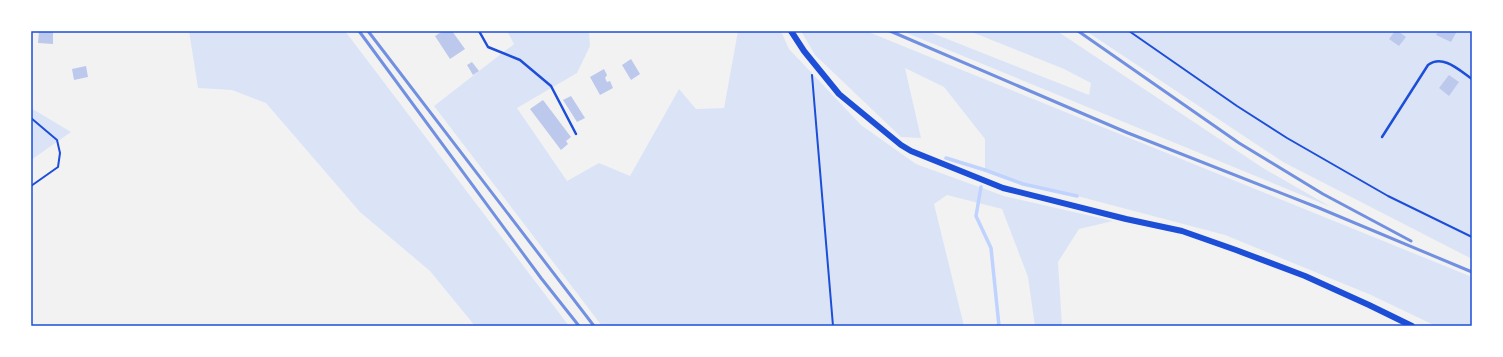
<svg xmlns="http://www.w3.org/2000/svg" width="1503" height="357" viewBox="0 0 1503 357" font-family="'Playfair Display',serif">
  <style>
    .green { fill: #dbe4f7 }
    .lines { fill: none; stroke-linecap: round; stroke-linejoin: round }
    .stream { stroke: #bfd3fe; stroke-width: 3.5 }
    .building { fill: #bdc9ec }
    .path { stroke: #1d4ed8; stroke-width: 2 }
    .service { stroke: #1d4ed8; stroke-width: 2.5 }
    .tertiary { stroke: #1d4ed8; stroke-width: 6 }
    .rail { stroke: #7290e2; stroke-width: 3 }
    .neatline { fill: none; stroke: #1d4ed8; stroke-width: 1.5 }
  </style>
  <rect width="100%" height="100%" fill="#f2f2f2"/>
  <g class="green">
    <path d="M189,31H345L569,326H475L430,271L360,212L266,103L232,90L198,88Z"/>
    <path d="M507,31H589L590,46L577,73L517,108L567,181L599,163L630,176L679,89L696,109L724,108L738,31H781L789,49L861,125L916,164L1004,196L1113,221L1079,229L1058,262L1062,326H1035L1028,277L1002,209L947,195L934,204L964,326H602L434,106L514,44Z"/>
    <path d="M801,31H866L1472,277V326H1436L1371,295L1225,235L1077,196L1023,184L985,170V139L944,87L905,68L921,138L901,137L815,55Z"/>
    <path d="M902,31H927L1089,95L1091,83L1064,69L969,31H1057L1263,168L1331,207Z"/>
    <path d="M1086,31H1472V259L1283,162Z"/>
    <path d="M31,108L71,132L31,160Z"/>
  </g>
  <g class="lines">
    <g class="stream">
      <path d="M946,158L985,170L1023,184L1077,196"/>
      <path d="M981,187L976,216L991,248L999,326"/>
    </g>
  </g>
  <g class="building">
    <path d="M39,31H53V44L38,43Z"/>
    <path d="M443,31H452L465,49L450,59L435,36Z"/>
    <path d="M1395,31H1398L1406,37L1399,46L1389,39Z"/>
    <path d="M1438,31H1457L1451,42L1436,35Z"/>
    <path d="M631,59L640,74L631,80L622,65Z"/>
    <path d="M472,62L479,71L473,75L467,65Z"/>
    <path d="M86,66L88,77L74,80L72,69Z"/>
    <path d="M604,69L607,75L605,78L607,82L610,81L613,88L600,95L590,77Z"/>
    <path d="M1449,75L1459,82L1449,96L1439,88Z"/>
    <path d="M571,96L585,118L577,122L563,100Z"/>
    <path d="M543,100L571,137L566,141L568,144L561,150L530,109Z"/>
  </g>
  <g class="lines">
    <g class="path">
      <path d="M1129,31L1237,106L1287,138L1388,196L1472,237"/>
      <path d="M812,75L833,326"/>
      <path d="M31,118L57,140L60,153L58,167L31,186"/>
    </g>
    <g class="service">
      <path d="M479,31L488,47L520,60L551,86L576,134"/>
      <path d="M1382,137L1428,65C1443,54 1459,70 1472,79"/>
    </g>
    <path class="tertiary" d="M791,31L804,51L839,94L901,145L911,151L1003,188L1126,219L1182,231L1236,250L1305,276L1369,305L1412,326"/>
    <g class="rail">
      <path d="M359,31L541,278L579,326"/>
      <path d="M368,31L594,326"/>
      <path d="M890,31L1128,133L1319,208L1472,272"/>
      <path d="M1078,31L1239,143L1323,194L1411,241"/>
    </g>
  </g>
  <rect width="1503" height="357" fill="none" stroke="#ffffff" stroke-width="64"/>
  <rect x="32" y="32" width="1439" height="293" class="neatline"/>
</svg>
